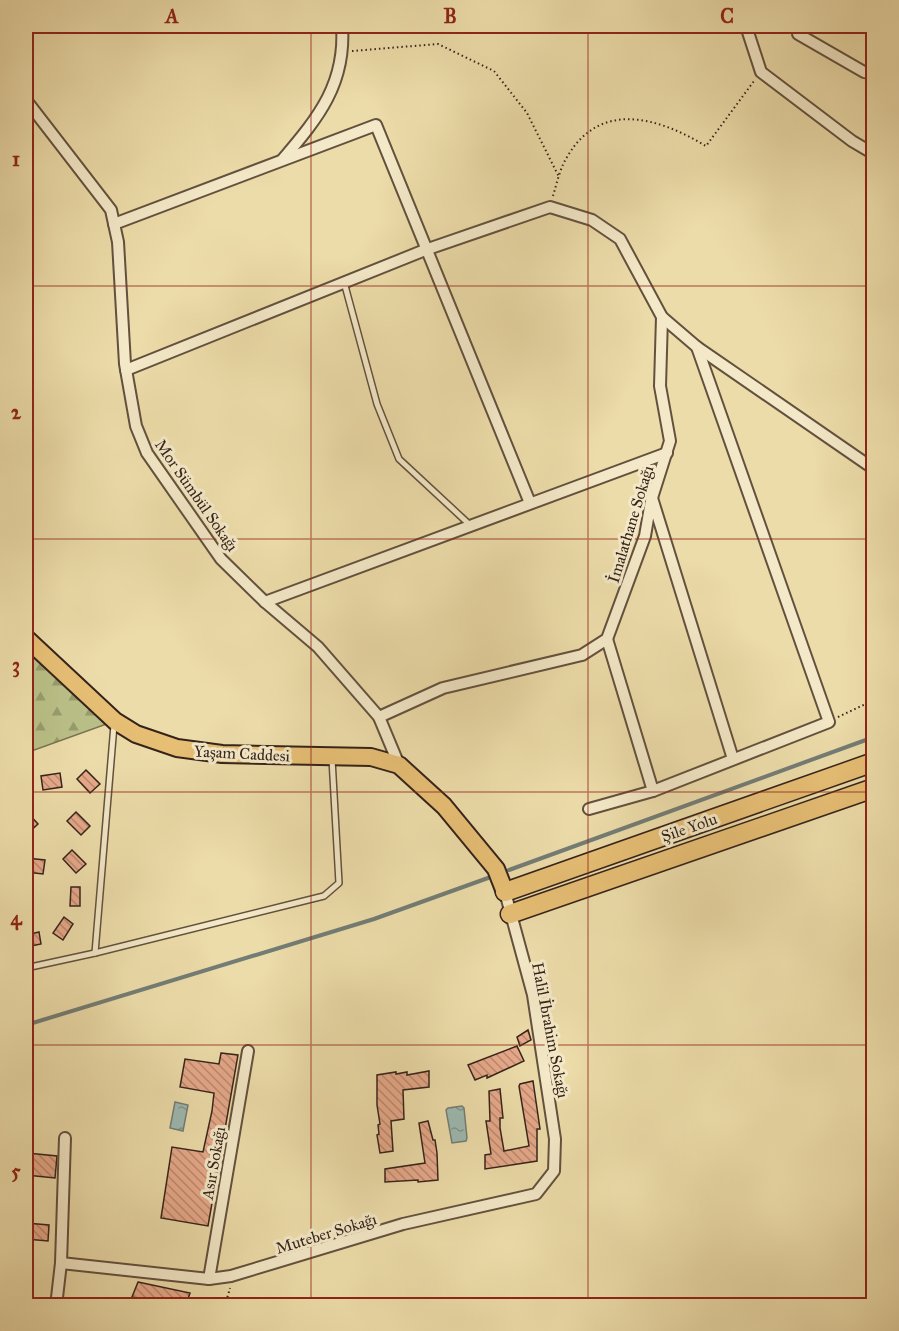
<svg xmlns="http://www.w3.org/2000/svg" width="899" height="1331" viewBox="0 0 899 1331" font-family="'IM FELL Great Primer',serif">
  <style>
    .forest { fill: url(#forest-firs); stroke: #777251; stroke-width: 1.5 }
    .water { fill: url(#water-ripples); stroke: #737d75; stroke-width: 1.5 }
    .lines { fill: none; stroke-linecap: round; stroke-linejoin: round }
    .stream { stroke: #737d75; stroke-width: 4 }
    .building { fill: url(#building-back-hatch); stroke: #35231b; stroke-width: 1.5 }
    .service-casing { stroke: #63513e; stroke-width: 8 }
    .minor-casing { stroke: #63513e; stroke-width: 14 }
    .primary-casing { stroke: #35231b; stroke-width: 20 }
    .trunk-casing { stroke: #35231b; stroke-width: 21 }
    .path { stroke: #35231b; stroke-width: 2; stroke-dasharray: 1.5 3; stroke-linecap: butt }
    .service { stroke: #f3e8c7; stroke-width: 5 }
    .minor { stroke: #f3e8c7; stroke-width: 10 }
    .primary { stroke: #e6be74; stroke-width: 16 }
    .trunk { stroke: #e6be74; stroke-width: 18 }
    .grid { fill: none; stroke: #8f2418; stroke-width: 1.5; stroke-opacity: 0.55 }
    .labels { text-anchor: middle; stroke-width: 6; stroke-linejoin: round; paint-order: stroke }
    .street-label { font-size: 16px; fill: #35231b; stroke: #f3e8c7 }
    .neatline { fill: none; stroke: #8f2418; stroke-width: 2 }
    .grid-label { font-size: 20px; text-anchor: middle; font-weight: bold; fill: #8f2418 }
  </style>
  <defs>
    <pattern id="forest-firs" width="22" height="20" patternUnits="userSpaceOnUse" patternTransform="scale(1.5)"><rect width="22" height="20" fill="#b9c087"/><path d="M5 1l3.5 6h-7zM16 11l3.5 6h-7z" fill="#979c6e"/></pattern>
    <pattern id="water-ripples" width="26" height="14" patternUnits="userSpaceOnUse" patternTransform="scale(1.5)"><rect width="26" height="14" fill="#9cb9b1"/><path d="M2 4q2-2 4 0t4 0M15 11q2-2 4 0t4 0" fill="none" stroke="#80968f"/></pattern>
    <pattern id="building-back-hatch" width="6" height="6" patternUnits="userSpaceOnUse" patternTransform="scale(1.5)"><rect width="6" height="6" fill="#e7a98a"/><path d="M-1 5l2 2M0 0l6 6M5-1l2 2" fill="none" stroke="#bc8970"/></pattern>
  </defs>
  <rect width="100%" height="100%" fill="#ecdca9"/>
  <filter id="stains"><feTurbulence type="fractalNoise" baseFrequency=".00333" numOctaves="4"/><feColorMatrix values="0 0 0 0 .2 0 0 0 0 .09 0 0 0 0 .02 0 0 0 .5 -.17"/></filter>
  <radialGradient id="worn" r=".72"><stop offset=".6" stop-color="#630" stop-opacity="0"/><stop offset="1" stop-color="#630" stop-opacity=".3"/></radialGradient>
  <path class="forest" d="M26,638L115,721L26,753Z"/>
  <g class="water">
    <path d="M175,1102L188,1105L183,1131L170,1128Z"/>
    <path d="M462,1106L464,1108L467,1138L466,1141L452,1143L446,1110L448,1108Z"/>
  </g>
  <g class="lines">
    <g class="stream">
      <path d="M509,870L874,737"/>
      <path d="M26,1025L374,919L488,878"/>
    </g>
  </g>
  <g class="building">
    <path d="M86,770L100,784L90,793L77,779Z"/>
    <path d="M60,773L62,787L43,790L41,776Z"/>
    <path d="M26,811L38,824L26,835Z"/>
    <path d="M76,812L90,826L81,835L67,821Z"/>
    <path d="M72,850L86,864L76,873L63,859Z"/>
    <path d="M26,858L45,860L43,874L26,872Z"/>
    <path d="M71,887H80V906H70Z"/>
    <path d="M64,917L73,924L63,940L53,933Z"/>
    <path d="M39,932L41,944L26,947V935Z"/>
    <path d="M528,1030L531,1040L520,1046L517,1037Z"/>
    <path d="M517,1046L524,1061L487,1078V1075L475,1080L468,1065Z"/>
    <path d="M221,1053L238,1055L208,1226L161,1218L172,1147L203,1152L212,1111L214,1093L180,1087L185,1059L219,1064Z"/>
    <path d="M429,1071V1087L403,1090L404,1119L391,1121L393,1151L380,1153L377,1135L379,1134L378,1125L380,1124L377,1105V1075L396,1072V1074L407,1072V1075Z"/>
    <path d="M533,1081L540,1129H537V1161L485,1169V1155L491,1154L486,1121H490L489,1091L500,1089L503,1118H500V1128L504,1151L529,1146L519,1086L520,1084Z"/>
    <path d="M428,1121L433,1140H435L437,1153L438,1180L418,1182V1180L385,1182V1169L425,1163L419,1123Z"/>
    <path d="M27,1153L57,1156L55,1178L26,1175Z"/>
    <path d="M26,1223L49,1225L48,1241L26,1239Z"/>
    <path d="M138,1282L190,1293L186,1305H165L132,1297Z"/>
  </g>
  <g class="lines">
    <defs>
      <g id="service">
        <path d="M344,282L377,404L399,459L470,525"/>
        <path d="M95,953L114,725"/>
        <path d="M26,968L95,953L324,896L339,883L332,759"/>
      </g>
      <g id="minor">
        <path d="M746,26L761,72L852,141L874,154"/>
        <path d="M798,34L864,72L874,74"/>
        <path d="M26,100L111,210L118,242L125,364L136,426L147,453L221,559L265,602L318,647L379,717L399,765"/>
        <path d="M283,159C319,117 346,83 342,26"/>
        <path d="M114,224L376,125L530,503"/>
        <path d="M697,347L874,469"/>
        <path d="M126,370L425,250L550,207L592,220L620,239L662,317L697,347L829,722L653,791L589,809"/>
        <path d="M652,498L733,759"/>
        <path d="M265,602L667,453"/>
        <path d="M607,639L653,791"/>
        <path d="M379,717L443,688L582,655L607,639L645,536L651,501L670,441L660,386L662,317"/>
        <path d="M61,1263L209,1279L231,1276L403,1224L536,1194L554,1171L555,1139L533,995L505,892"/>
        <path d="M209,1279L248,1051"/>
        <path d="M56,1306L61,1263L65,1138"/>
      </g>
      <path id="primary" d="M26,638L115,721L136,734L177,748L222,754L371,757L399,765L444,806L496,869L505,892"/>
      <g id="trunk">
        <path d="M505,892L874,762"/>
        <path d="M510,914L874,788"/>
      </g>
    </defs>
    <use href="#service" class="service-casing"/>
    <use href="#minor" class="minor-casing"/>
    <use href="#primary" class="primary-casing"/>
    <use href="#trunk" class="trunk-casing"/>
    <g class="path">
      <path d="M352,51L438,44L494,71L527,113L559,177"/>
      <path d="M553,196C557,183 560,168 567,157C601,99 659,118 706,146L754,81"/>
      <path d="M838,717L874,700"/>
      <path d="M225,1306L230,1288"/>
    </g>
    <use href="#service" class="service"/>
    <use href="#minor" class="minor"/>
    <use href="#primary" class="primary"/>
    <use href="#trunk" class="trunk"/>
  </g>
  <path class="grid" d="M311,26V1306M588,26V1306M26,286H874M26,539H874M26,792H874M26,1045H874"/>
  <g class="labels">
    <g class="street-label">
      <text transform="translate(197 495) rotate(55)" y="6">Mor Sümbül Sokağı</text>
      <text transform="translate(630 524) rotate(-73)" y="6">İmalathane Sokağı</text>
      <text transform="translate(242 753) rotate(3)" y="6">Yaşam Caddesi</text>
      <text transform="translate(689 827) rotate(-19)" y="6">Şile Yolu</text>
      <text transform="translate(551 1030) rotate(79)" y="6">Halil İbrahim Sokağı</text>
      <text transform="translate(213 1163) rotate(-80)" y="6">Asır Sokağı</text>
      <text transform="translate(326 1233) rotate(-17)" y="6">Muteber Sokağı</text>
    </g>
  </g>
  <rect width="899" height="1331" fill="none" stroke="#ecdca9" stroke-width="66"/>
  <rect x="33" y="33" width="833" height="1265" class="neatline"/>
  <g class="grid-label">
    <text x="172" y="23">A</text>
    <text x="450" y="23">B</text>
    <text x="727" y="23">C</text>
    <text x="16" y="166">1</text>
    <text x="16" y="419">2</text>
    <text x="16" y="672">3</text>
    <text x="16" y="925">4</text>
    <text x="16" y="1178">5</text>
  </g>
  <rect width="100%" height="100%" filter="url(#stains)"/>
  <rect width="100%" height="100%" fill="url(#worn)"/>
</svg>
